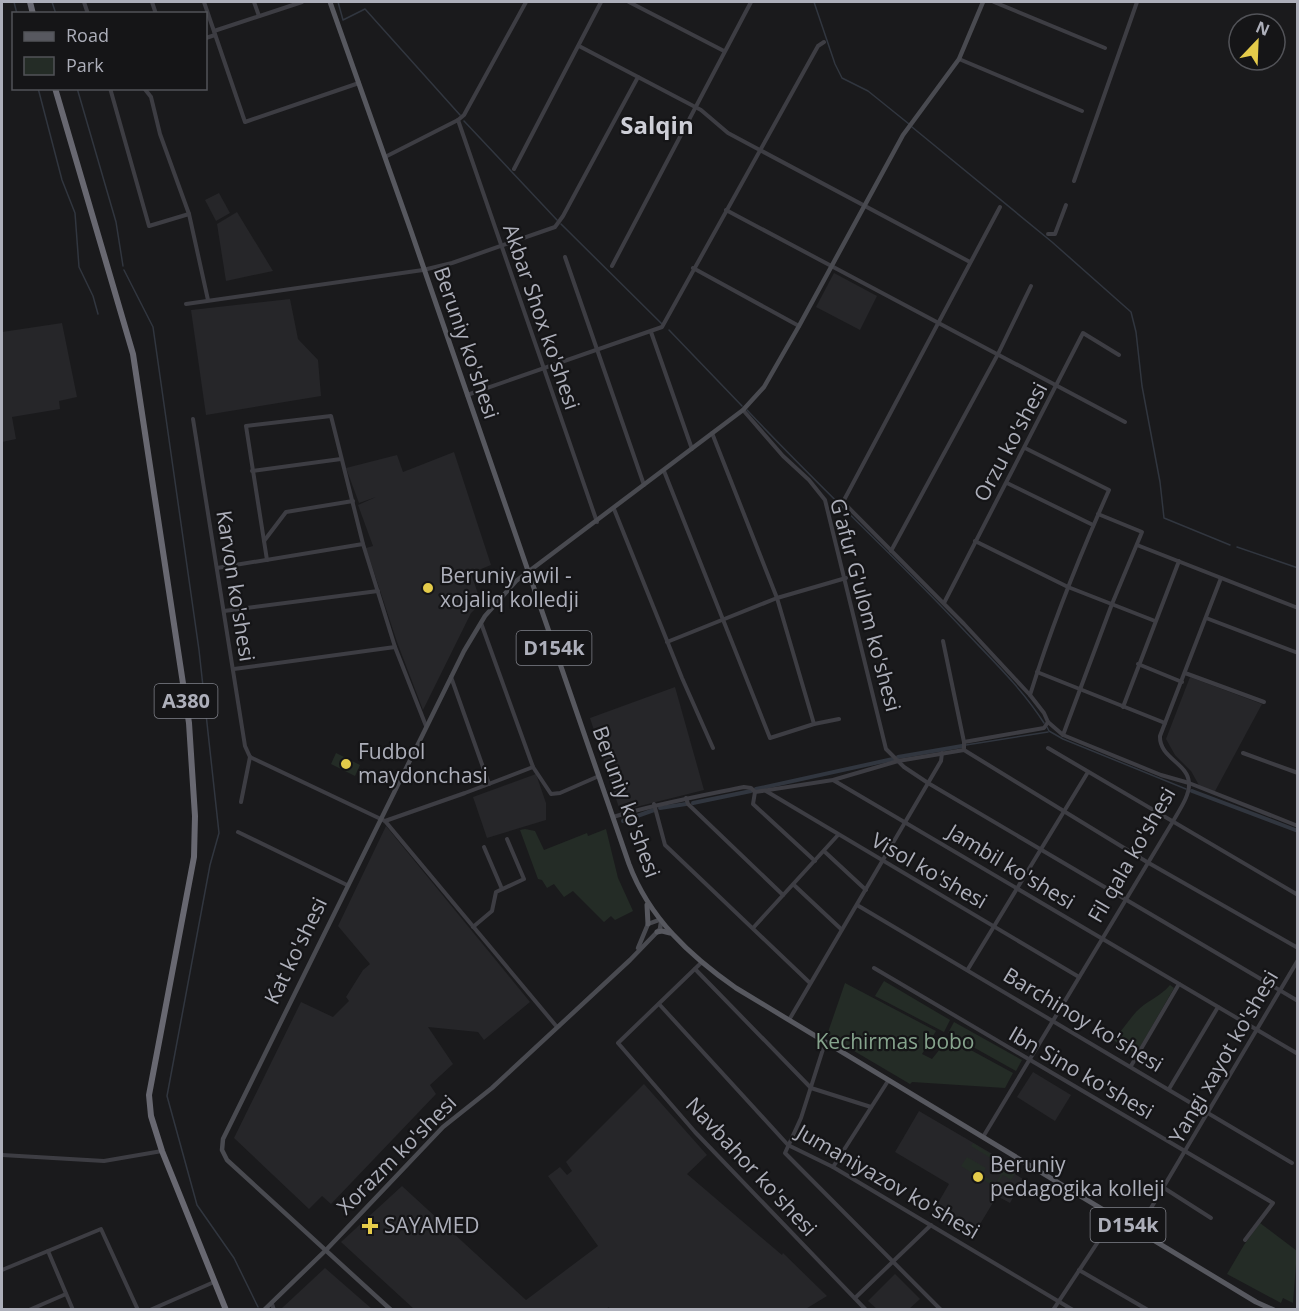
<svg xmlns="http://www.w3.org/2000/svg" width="1299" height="1311" viewBox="0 0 1299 1311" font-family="'Open Sans',sans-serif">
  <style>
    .built { fill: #262629 }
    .green { fill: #242c26 }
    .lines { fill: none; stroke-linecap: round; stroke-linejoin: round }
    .stream { stroke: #31363f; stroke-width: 1.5 }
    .canal { stroke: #31363f; stroke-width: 4 }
    .street { stroke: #3d3d43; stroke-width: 4 }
    .secondary { stroke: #494a50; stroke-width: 4.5 }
    .primary { stroke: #57585f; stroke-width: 5 }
    .highway { stroke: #686871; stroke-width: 6 }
    .poi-dot { fill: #e4cb4a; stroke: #151517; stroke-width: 2 }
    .labels { text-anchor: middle; stroke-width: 4.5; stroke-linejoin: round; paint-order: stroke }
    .shield { fill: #151517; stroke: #7f8189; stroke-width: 1.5 }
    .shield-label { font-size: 20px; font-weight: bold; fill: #adafba }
    .street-label { font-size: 21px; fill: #adafba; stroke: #151517 }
    .poi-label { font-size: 21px; fill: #adafba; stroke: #151517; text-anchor: start }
    .park-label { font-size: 21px; fill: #86a48d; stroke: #151517 }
    .quarter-label { font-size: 24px; font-weight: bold; fill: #cecfd7; stroke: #151517 }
  </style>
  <rect width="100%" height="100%" fill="#1a1a1c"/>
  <g class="built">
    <path d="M219,193L230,213L216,221L205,200Z"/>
    <path d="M237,212L273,271L226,281L217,224Z"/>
    <path d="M834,273L877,296L860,330L816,307Z"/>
    <path d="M290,299L298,339L318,360L321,396L206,415L191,310Z"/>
    <path d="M62,323L77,397L59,401L60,409L12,417L16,439L2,442V332Z"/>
    <path d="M454,452L491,565L471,573L481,603L471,613L423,710L397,642L366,548L373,546L358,505L376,497L359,503L346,468L397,455L403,472Z"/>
    <path d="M1190,677L1262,704L1214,793L1200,787L1191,771L1175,755L1166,739Z"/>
    <path d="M675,687L704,790L620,811L590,718Z"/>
    <path d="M536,774L546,803V820L487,838L473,797Z"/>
    <path d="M386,826L530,1002L484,1040L478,1032L428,1027L453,1064L430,1085L436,1094L331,1204L322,1196L309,1209L234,1138L301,1002L333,1017L349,1001L346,997L363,970L370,964L338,926Z"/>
    <path d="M1033,1072L1071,1095L1055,1121L1017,1097Z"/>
    <path d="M644,1084L707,1155L687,1174L782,1255L783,1253L827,1296L804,1310H610L609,1307L604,1310L414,1309L341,1242L402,1186L526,1300L598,1246L548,1176L560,1167L567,1175L572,1171L566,1162Z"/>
    <path d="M919,1111L1018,1169L1015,1174L1023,1179L1010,1203L997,1196L971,1239L931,1215L949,1184L895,1152Z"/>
    <path d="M325,1268L372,1309H281Z"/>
    <path d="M895,1274L920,1299L909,1309H877L868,1301Z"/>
  </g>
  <g class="green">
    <path d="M336,753L360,765L355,776L331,764Z"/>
    <path d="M525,829L535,831L544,850L587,833L588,836L606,829L618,878L633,911L615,920L611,916L604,922L573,891L564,897L554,884L547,888L542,880L538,879L520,830Z"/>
    <path d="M884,981L950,1020L944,1032L875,996Z"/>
    <path d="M845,983L936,1031L922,1054L932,1059L944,1044L952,1049L956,1042L1013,1073L1005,1088L912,1082L910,1084L827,1035Z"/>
    <path d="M1170,985L1174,988L1136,1054L1113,1040C1122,1031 1128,1021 1136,1012C1146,1001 1160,997 1170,985Z"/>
    <path d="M954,1022L1022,1060L1016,1071L948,1033Z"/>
    <path d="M973,1143L1017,1170L1011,1180L1003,1175L995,1187L961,1166L967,1157L986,1168L982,1175L996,1183L1005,1167L971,1146Z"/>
    <path d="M1260,1223L1297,1251L1293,1303L1283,1298L1281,1303L1227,1274L1244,1245Z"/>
  </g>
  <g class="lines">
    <g class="stream">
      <path d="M14,2L17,14"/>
      <path d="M52,2L56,14"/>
      <path d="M338,2L343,20L365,9L460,115"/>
      <path d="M814,2L835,64L842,78L868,91L909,124"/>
      <path d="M38,88L62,180L75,213L79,267L93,296L98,314"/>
      <path d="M77,88L116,222L123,266"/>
      <path d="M464,121L557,220"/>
      <path d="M912,127L1052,242L1131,312L1136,332L1142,386L1160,482L1164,518L1230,545"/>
      <path d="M561,224L663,325"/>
      <path d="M124,270L153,327L199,650L219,833L210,865L167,1096L197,1205L234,1258L258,1307"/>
      <path d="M669,330L742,406"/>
      <path d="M747,410C817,485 892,553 961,627C990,658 1021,687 1044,723"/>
      <path d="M1237,547L1298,568"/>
      <path d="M1047,727L1049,731L1063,739L1186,789"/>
      <path d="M966,745L1048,732"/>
    </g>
    <g class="canal">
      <path d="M898,757L962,746"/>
      <path d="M756,789L893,759"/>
      <path d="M1192,791L1298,831"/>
      <path d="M693,803L751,791"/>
      <path d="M660,808L686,804"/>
      <path d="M623,821L654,810"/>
    </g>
    <g class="street">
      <path d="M84,2L88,14"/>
      <path d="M152,2L156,14"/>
      <path d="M204,2L245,122L359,83"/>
      <path d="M254,2L259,16"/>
      <path d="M629,2L724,51"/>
      <path d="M994,2L1105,48"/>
      <path d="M214,31L302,2"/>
      <path d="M206,38L215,35"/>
      <path d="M579,46L701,110L728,133L970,262"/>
      <path d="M959,59L1082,111"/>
      <path d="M110,88L149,226L189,214"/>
      <path d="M144,88L151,97L160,134L189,214L208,300"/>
      <path d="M458,120L597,522"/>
      <path d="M385,157L458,120L464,115L526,2"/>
      <path d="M514,169L601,2"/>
      <path d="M1074,181L1137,2"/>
      <path d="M1000,207L843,502L964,624L1030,695L1044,713L1048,722L1063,735L1161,775L1189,783L1298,826"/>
      <path d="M726,210L1125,422"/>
      <path d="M1048,234H1055L1066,205"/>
      <path d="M565,257L644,485"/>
      <path d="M612,266L751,2"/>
      <path d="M693,268L799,326"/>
      <path d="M186,304L423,270L452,263L555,227L563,216L638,77"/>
      <path d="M651,332L692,449"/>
      <path d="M467,395L662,327L818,46L824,42"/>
      <path d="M743,410L783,456L809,480L825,500L886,749L904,767L928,783L1298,1001"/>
      <path d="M193,419L245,746L250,757"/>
      <path d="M712,433L777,598L814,724"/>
      <path d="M1025,448L1109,490C1079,557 1052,625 1030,695"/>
      <path d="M252,471L341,459"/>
      <path d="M664,471L770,738L814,724L839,719"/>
      <path d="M1007,483L1093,525"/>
      <path d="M614,509L682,678L713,748"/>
      <path d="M264,541L286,512L353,501"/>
      <path d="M975,541L1068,587L1155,621"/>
      <path d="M1137,545L1298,608"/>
      <path d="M891,551L998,354L1031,286"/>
      <path d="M267,560L246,426L331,416L363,544L395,647L426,726"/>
      <path d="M217,568L363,544"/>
      <path d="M944,603L1083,333L1119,355"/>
      <path d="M224,611L378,591"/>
      <path d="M1206,618L1298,653"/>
      <path d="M481,623L533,767L551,794L560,793L599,776"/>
      <path d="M943,641L964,742V750"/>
      <path d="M667,642L777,598L846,578"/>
      <path d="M1138,664L1182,682"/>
      <path d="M234,669L395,647"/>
      <path d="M1037,672L1165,723"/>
      <path d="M1185,673L1264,702"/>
      <path d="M451,677L489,784"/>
      <path d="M1123,707L1179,561"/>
      <path d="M1063,735L1112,604L1142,532L1098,514"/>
      <path d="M964,742L1044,728L1048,722"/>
      <path d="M1048,748L1298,895"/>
      <path d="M964,750L1147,862L1298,948"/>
      <path d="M1243,753L1298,773"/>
      <path d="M250,757L385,821L557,1027"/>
      <path d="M833,780L1298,1054"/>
      <path d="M766,791L1079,977"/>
      <path d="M755,792L753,804L815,861"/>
      <path d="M686,798L688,804L783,895"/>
      <path d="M241,802L250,757"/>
      <path d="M654,804L665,845L810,983"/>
      <path d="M613,817C656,804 700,796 744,787L751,788L755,792L833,780L898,761L964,750"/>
      <path d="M385,821L465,793L533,767"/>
      <path d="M238,832L347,885"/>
      <path d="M484,847L502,889"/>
      <path d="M825,852L866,890"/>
      <path d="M794,885L841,929"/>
      <path d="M857,905L1292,1163"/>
      <path d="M473,927L492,911L496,892L524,879L507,839"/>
      <path d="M753,928L838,835"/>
      <path d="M702,962L618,1043L695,1132L866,1310"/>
      <path d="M874,968L1273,1203L1245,1240"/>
      <path d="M695,969L811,1088L871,1107"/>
      <path d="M968,969L1088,772"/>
      <path d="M659,1004L788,1145L833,1167L1073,1310"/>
      <path d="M789,1020L941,761L942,753"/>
      <path d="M825,1043L801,1118L785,1153L941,1310"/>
      <path d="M1131,1066L1179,984"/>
      <path d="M1169,1089L1218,1007"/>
      <path d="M983,1137L1172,823C1178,812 1190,796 1189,783C1188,763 1159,758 1160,736L1221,578"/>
      <path d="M2,1155L104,1161L162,1151"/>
      <path d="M833,1167L888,1081"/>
      <path d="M1164,1188L1211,1218"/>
      <path d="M1138,1230L1298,960"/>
      <path d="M48,1251L73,1310"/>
      <path d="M2,1270L101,1229L138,1310"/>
      <path d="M1079,1270L1148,1310"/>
      <path d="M855,1298L931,1225"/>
      <path d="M272,1304L274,1310"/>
      <path d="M29,1310L66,1294"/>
      <path d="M150,1310L214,1282"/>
      <path d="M1053,1310L1115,1216"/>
    </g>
    <g class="secondary">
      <path d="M638,948L648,924L659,920"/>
      <path d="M264,1310L327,1249L443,1127L492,1088L630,960L660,929L661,922"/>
      <path d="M391,1310L227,1160L222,1150L223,1139L464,651L485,616L516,581L743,410L764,387L799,326L903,135L959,59L983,2"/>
    </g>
    <g class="primary">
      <path d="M330,2L411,231L629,864C649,918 690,956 736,988L1256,1302L1274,1310"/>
      <path d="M647,905L648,924"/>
      <path d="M657,932L662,931L670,933"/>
    </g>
    <g class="highway">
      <path d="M30,2L33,14"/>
      <path d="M55,88L133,354L189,723L195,816L194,857L149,1095L151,1116L162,1151L226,1310"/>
    </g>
  </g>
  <g class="poi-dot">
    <circle cx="428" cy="588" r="6"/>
    <circle cx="346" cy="764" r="6"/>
    <circle cx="978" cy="1177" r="6"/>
    <path d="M367 1217h6v6h6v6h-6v6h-6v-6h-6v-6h6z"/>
  </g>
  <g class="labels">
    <g class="shield">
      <rect x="516.5" y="631" width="75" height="34" rx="4.5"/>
      <rect x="154.5" y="684" width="63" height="34" rx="4.5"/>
      <rect x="1090.5" y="1208" width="75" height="34" rx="4.5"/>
    </g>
    <g class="shield-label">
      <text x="554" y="655">D154k</text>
      <text x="186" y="708">A380</text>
      <text x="1128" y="1232">D154k</text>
    </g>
    <g class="street-label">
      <text transform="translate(541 317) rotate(71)" y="7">Akbar Shox ko'shesi</text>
      <text transform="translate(466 343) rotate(71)" y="7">Beruniy ko'shesi</text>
      <text transform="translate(1011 442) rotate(-62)" y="7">Orzu ko'shesi</text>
      <text transform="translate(235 586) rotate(81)" y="7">Karvon ko'shesi</text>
      <text transform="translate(865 605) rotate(75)" y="7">G'afur G'ulom ko'shesi</text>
      <text transform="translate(626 802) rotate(70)" y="7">Beruniy ko'shesi</text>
      <text transform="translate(1132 855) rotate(-60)" y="7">Fil qala ko'shesi</text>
      <text transform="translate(1011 867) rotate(31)" y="7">Jambil ko'shesi</text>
      <text transform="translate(929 871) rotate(30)" y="7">Visol ko'shesi</text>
      <text transform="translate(296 951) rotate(-64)" y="7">Kat ko'shesi</text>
      <text transform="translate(1083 1020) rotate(31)" y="7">Barchinoy ko'shesi</text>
      <text transform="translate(1224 1057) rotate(-60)" y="7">Yangi xayot ko'shesi</text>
      <text transform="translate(1081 1073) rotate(30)" y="7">Ibn Sino ko'shesi</text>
      <text transform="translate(397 1155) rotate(-45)" y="7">Xorazm ko'shesi</text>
      <text transform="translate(751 1167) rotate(47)" y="7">Navbahor ko'shesi</text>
      <text transform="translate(888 1182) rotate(30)" y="7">Jumaniyazov ko'shesi</text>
    </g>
    <g class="poi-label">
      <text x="440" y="583">Beruniy awil -<tspan x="440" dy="24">xojaliq kolledji</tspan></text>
      <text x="358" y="759">Fudbol<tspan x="358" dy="24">maydonchasi</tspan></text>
      <text x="990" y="1172">Beruniy<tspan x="990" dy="24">pedagogika kolleji</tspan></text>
      <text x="384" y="1233">SAYAMED</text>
    </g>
    <g class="park-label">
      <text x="895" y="1049">Kechirmas bobo</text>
    </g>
    <g class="quarter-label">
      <text x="657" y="134">Salqin</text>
    </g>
  </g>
  <rect width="1299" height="1311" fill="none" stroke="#adafba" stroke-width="6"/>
  <rect x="12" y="12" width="195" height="78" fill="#151517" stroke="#525358" stroke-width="1.5"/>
  <rect x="24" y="32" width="30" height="9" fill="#57585f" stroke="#525358" stroke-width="1.5"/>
  <text x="66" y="42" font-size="18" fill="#adafba">Road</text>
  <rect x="24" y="57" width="30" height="18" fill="#242c26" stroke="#525358" stroke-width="1.5"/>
  <text x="66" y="72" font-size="18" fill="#adafba">Park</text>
  <g transform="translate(1257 42) rotate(23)"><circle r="28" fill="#151517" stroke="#525358" stroke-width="1.5"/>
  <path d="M0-4.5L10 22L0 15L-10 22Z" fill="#e4cb4a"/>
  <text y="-9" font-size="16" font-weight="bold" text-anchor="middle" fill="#adafba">N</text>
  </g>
</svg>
